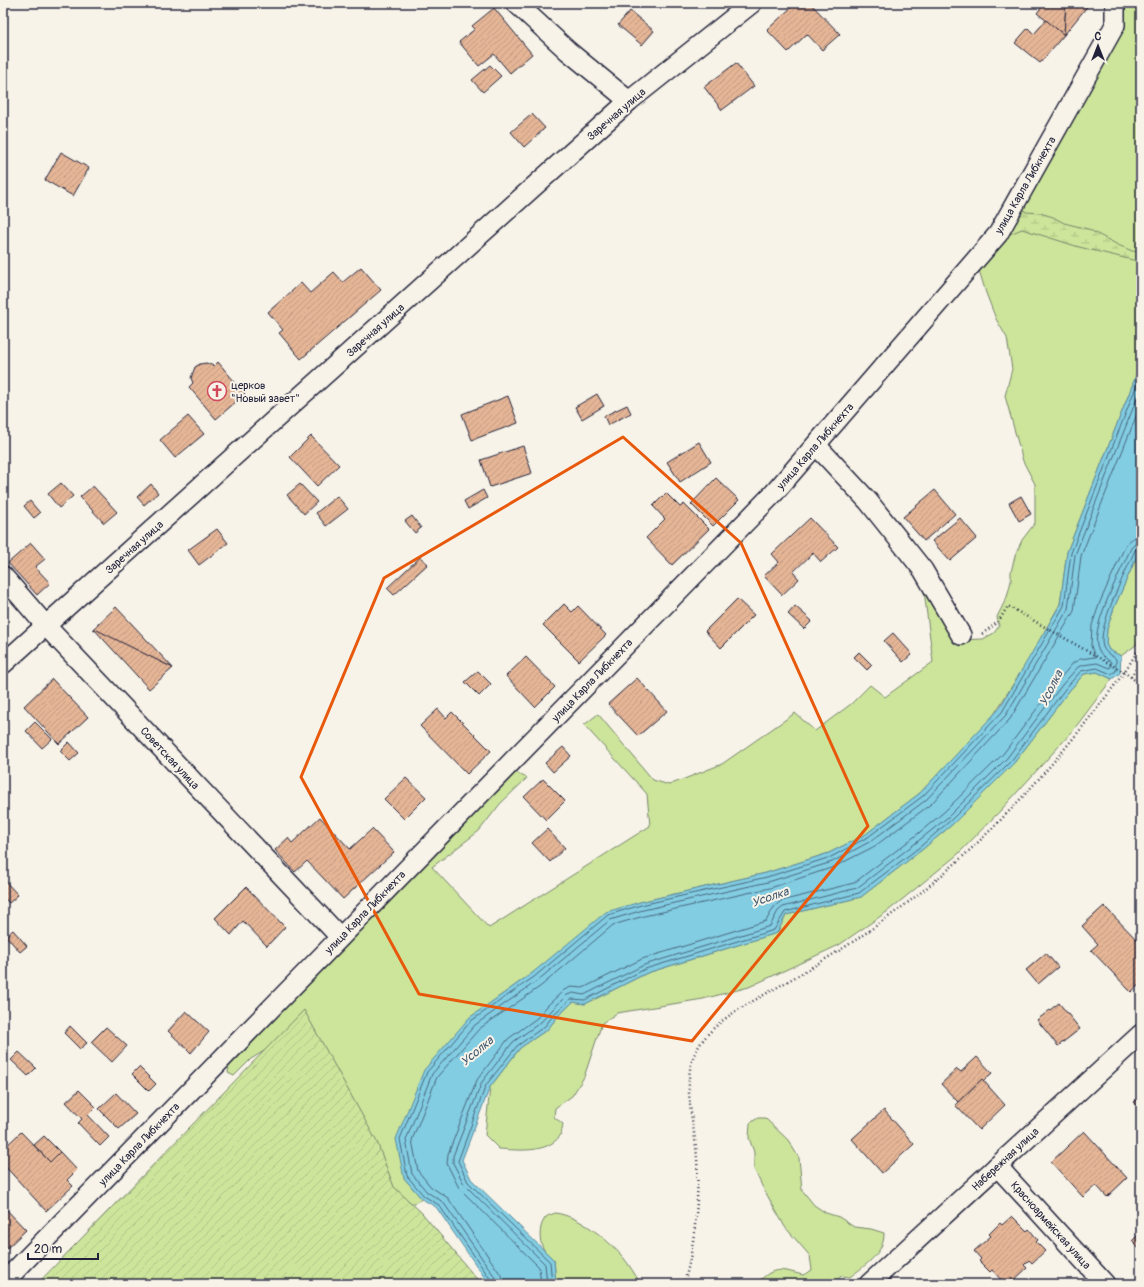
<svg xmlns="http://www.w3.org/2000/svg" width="1144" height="1287" viewBox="0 0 1144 1287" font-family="Pangolin,sans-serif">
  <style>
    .grass { fill: #cce59b; stroke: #77846b }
    .wetland { fill: url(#wetland-marsh); stroke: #77846b }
    .garden { fill: url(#garden-furrows); stroke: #77846b }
    .water { fill: #82cde2; stroke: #5c899f }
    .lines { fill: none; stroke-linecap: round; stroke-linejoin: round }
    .shore { stroke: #48667e; stroke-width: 1 }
    .building { fill: url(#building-hatch); stroke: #22223b }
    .minor-casing { stroke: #22223b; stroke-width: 22 }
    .path { stroke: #22223b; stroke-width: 2.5; stroke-dasharray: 1 3; stroke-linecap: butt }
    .minor { stroke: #f7f3e8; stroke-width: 19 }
    .marked { fill: none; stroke: #e8590c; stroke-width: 3; stroke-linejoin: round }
    .labels { text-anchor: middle; stroke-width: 4; stroke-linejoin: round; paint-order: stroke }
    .street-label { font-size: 11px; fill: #22223b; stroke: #f7f3e8 }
    .poi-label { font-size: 11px; fill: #22223b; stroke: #f7f3e8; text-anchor: start }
    .water-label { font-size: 12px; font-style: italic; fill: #3f556d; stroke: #f7f3e8 }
  </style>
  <defs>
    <pattern id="wetland-marsh" width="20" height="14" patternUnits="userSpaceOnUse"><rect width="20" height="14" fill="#cce59b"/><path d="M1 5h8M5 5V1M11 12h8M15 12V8" fill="none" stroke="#afc486"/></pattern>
    <pattern id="garden-furrows" width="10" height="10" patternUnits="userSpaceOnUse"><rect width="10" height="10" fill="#cce59b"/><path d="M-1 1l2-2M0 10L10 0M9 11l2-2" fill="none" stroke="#afc486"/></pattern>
    <pattern id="building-hatch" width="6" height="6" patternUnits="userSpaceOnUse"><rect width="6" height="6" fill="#e5b596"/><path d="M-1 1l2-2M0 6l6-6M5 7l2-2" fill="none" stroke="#c49b82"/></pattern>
  </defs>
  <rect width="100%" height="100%" fill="#f7f3e8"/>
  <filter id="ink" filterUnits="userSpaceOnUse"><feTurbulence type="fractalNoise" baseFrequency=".025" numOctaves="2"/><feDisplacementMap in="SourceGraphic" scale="8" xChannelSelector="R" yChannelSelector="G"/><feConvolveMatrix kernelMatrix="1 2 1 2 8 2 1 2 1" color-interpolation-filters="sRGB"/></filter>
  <g filter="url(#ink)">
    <g class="grass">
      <path d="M1119,3H1141V363L1067,552L1060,604L1029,659L993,716L920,793L866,834L829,853L766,873L640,902L531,974L469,1018L404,1178L422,1199L414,1203L401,1204L277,1043L251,1059L234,1076L228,1073L229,1066L238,1052L513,771L527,778L500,804L479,831L432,867L489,928L650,826L647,794L584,725L598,714L653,780L669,785L722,764L795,713L815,731L851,704L870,685L885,697L933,662L923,583L950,635L958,640L983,639L994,633L999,626L997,617L1007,597L1011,581V572L1015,556L1022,540L1035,523V484L1023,461L1005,396L1012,369L1007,338L996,319L986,293L978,267Z"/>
      <path d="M1141,547V636L1136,645L1121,656L1109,650L1106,644L1107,629L1114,608Z"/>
      <path d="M1097,672L1112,679L1071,733L1000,811L957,855L888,911L839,945L749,987L703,999L617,1013L602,1023L584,1077L572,1096L555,1108L554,1117L563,1124C562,1127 562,1133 560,1136C546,1154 518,1150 499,1149L485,1135L490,1087L520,1048L548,1029L558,1016L573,1002L585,1004L647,973L777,933L786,915L861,897L923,849L954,823L1014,763L1069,691L1084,674Z"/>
      <path d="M758,1118H765L788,1140L799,1158L802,1190L814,1205L826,1213L839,1217L854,1227L871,1229L884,1233C885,1253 864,1266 850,1277L841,1276L834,1284H756C774,1266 779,1269 803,1275L812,1270L810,1256L785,1227L762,1186L754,1169V1152L749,1138L750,1123Z"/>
      <path d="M555,1213C579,1216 606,1238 622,1256C629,1264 635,1275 641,1284H556L554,1260C551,1257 545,1253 543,1248C539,1241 539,1227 544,1220C546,1215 551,1215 555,1213Z"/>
    </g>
    <path class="wetland" d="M1020,206L1026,212L1040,213L1053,217L1064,223L1088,229L1118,245L1132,251L1141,252V262L1079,247L1022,229L1005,236Z"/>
    <path class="garden" d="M304,1010L377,1142L394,1187L422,1213L481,1284H37Z"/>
    <path class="water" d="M1141,363V547L1114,608L1107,629L1106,644L1109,650L1121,656L1120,673L1112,679L1097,672L1084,674L1069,691L1014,763L954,823L923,849L861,897L786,915L777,933L647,973L585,1004L573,1002L558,1016L548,1029L520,1048L490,1087L462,1160L471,1179L554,1260L556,1284H489L436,1207L422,1199L404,1178L396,1139L424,1070L469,1018L531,974L606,912L640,902L766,873L829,853L866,834L920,793L999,709L1060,605L1067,552Z"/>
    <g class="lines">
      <g class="shore">
        <path d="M492,1284L491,1280L439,1205L424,1196L407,1176L400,1139L427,1072L471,1021L534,977L608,915L641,905L767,877L831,857L868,837L923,796L1002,712L1064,606L1071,553L1141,374"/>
        <path d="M497,1284L495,1277L443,1202L427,1192L412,1174L406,1140L432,1074L475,1025L537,981L610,920L643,910L768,882L832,862L871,841L926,800L1006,715L1068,609L1075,555L1141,388"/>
        <path d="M503,1284L501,1275L448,1198L431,1187L418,1171L412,1140L437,1077L479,1029L541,986L613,925L644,916L770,888L834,867L875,846L931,804L1010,719L1074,611L1081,556L1141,404"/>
        <path d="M541,1284L539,1267L459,1188L447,1164L448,1154L477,1080L508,1039L537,1018L547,1006L564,990L571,987L583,988L642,959L766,921L774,907L781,901L854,883L914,837L944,812L1003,754L1057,682L1073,663L1080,659L1095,657L1091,646L1092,625L1100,602L1126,544L1133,538L1141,536"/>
        <path d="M547,1284L545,1264L464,1184L453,1163V1156L482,1082L513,1042L541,1022L552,1010L567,995L573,993L584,995L644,965L770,926L778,911L783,907L857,888L917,842L948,817L1007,758L1062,685L1078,667L1083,665L1097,663L1109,668L1111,667V662C1105,658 1099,654 1097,646C1092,623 1121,571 1131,548L1135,544L1141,542"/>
        <path d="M552,1284L550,1262L468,1182L458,1161L486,1085L517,1046L545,1026L555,1013L571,999L585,1000L645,969L774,930L785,912L859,893L921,846L951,820L1011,761L1065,689L1081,671L1097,668L1111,674L1116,671V659C1111,655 1106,654 1103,647C1096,628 1127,570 1135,550L1138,548L1141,547"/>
      </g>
    </g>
    <g class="building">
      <path d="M796,3H810L840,34L822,50L807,34L788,52L767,30Z"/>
      <path d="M1045,3H1066L1064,35L1037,13Z"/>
      <path d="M1066,3H1090L1064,35Z"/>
      <path d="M494,8L532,54L510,73L494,54L479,66L459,42L475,29L472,26Z"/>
      <path d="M630,11L654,31L642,45L618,25Z"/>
      <path d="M1046,20L1064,35L1040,63L1015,43L1028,28L1034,34Z"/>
      <path d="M736,63L754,86L722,110L704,87Z"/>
      <path d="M490,65L501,76L483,92L472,80Z"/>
      <path d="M532,114L545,128L524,147L511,132Z"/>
      <path d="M61,152L89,168L73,196L45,180Z"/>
      <path d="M361,267L381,290L301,359L279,333L283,330L268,312L301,283L310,293L334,272L343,282Z"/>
      <path d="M218,362L245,394L216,419L189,387L193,383L191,378L195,367L200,364L206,363L214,366Z"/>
      <path d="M597,394L604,406L582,419L575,407Z"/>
      <path d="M508,396L518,423L472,440L462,414Z"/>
      <path d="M627,405L631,413L608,425L604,416Z"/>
      <path d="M188,416L204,434L175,458L160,440Z"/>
      <path d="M311,436L339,465L317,486L290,457Z"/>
      <path d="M699,442L711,462L680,482L667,462Z"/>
      <path d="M523,446L532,473L490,487L481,460Z"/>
      <path d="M716,478L739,500L713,526L691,504Z"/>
      <path d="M61,483L73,496L59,508L48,494Z"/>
      <path d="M151,484L158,493L144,505L137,497Z"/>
      <path d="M300,484L317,502L304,514L287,495Z"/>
      <path d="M93,486L117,512L104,523L80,497Z"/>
      <path d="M483,490L487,498L468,509L464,501Z"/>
      <path d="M935,490L955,514L924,541L903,517Z"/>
      <path d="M666,493L680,507L684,504L709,529L672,565L646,538L665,519L653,506Z"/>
      <path d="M337,496L348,509L326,526L316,513Z"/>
      <path d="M1021,496L1031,514L1019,521L1009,503Z"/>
      <path d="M30,501L40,513L34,518L24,506Z"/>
      <path d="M412,516L421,528L415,533L405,521Z"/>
      <path d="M810,518L838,547L821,562L813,553L793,572L799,579L782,595L764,576L779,562L772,554Z"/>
      <path d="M960,518L977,538L950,561L932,541Z"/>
      <path d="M217,529L228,543L199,565L188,550Z"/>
      <path d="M31,543L45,559L35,567L50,583L37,595L8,563Z"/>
      <path d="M420,557L428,564L394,595L387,588Z"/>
      <path d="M737,599L754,615L721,648L705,631Z"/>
      <path d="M564,604L572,612L578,606L606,635L579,661L543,625Z"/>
      <path d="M795,606L812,621L804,629L788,614Z"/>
      <path d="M116,607L173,668L93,629Z"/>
      <path d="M93,628L173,668L149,689Z"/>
      <path d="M893,633L912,654L903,662L884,641Z"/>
      <path d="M859,652L872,665L867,670L854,657Z"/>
      <path d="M526,657L555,687L535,707L506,676Z"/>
      <path d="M478,671L491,684L479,696L465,682Z"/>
      <path d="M637,678L667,711L638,736L608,704Z"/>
      <path d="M52,679L88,717L59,744L24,706Z"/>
      <path d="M438,709L446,718L452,712L491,751L467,774L420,726Z"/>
      <path d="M35,722L52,739L42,748L26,731Z"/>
      <path d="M69,742L79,753L70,761L60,751Z"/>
      <path d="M563,747L571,756L553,772L545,763Z"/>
      <path d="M406,778L426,797L404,819L384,799Z"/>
      <path d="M543,779L565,801L546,820L524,797Z"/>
      <path d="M320,817L350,849L372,829L394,852L343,899L307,861L295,872L275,850L288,838L292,843Z"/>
      <path d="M547,829L565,848L550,862L532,843Z"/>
      <path d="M5,881L18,895L9,903L3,897V882Z"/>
      <path d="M246,887L285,927L267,946L243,921L231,935L215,918Z"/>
      <path d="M1104,906L1141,944V983L1131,992L1091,950L1098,944L1082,926Z"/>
      <path d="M13,930L27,946L20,952L6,936Z"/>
      <path d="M1046,953L1058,967L1038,984L1026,970Z"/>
      <path d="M1059,1003L1080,1029L1058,1046L1037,1020Z"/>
      <path d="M186,1011L209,1032L191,1053L168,1031Z"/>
      <path d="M70,1026L87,1043L80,1049L64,1033Z"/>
      <path d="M106,1027L127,1046L112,1062L91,1042Z"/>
      <path d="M19,1052L36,1068L28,1076L11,1060Z"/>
      <path d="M977,1057L992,1073L983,1081L982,1079L958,1102L941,1084L957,1069L961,1072Z"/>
      <path d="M139,1067L156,1084L149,1091L132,1074Z"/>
      <path d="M982,1079L1005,1105L979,1130L955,1105Z"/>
      <path d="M79,1090L96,1107L88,1115L109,1137L100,1146L78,1123L82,1119L66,1102Z"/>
      <path d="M116,1093L136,1114L119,1129L99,1109Z"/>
      <path d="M1141,1096V1110L1134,1102Z"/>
      <path d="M884,1110L914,1144L882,1173L852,1139Z"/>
      <path d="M1084,1131L1127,1178L1107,1197L1096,1185L1083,1197L1051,1162Z"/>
      <path d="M21,1132L50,1162L60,1152L77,1170L67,1180L73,1186L46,1211L3,1164V1149Z"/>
      <path d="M44,1136L60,1152L50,1162L34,1145Z"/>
      <path d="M3,1206L26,1230L3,1252Z"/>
      <path d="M1012,1216L1027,1231L1029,1229L1038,1240L1036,1242L1045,1251L1032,1263L1029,1260L1024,1265L1027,1268L1010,1284H1005L992,1270L990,1272L979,1261L981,1259L974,1251L991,1236L989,1234L1000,1223L1002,1225Z"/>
      <path d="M1141,1232V1251L1132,1241Z"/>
    </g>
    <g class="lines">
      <defs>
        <g id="minor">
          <path d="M516,3L568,51L629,101"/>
          <path d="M816,445L868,501L923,570L961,635"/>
          <path d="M3,576L46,626L340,937"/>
          <path d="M3,664L629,101L752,3"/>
          <path d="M997,1166L1105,1284"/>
          <path d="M3,1283L774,493L998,234L1115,25V3"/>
          <path d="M869,1284L1141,1034"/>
        </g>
      </defs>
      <use href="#minor" class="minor-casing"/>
      <g class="path">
        <path d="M982,634L998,622L1008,606L1124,672L1141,685"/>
        <path d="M1131,677L1141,661"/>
        <path d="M684,1284C695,1244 699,1200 697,1158C695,1126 681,1082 695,1053C710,1023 741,1008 769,992C790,980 811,968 832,955C852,943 872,929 891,915C965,862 1028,795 1084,725C1104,699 1125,674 1141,645"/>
      </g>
      <use href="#minor" class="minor"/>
    </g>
  </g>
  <path class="marked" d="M623,437L741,543L868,826L692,1041L419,994L301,777L384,578Z"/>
  <defs>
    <symbol id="church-ring" viewBox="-11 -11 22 22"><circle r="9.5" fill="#f7f3e8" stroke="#d1495b" stroke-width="1.5"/><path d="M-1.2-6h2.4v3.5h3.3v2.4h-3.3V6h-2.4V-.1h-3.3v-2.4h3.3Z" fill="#d1495b"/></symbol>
  </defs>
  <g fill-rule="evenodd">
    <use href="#church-ring" x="206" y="380" width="22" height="22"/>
  </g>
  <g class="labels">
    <g class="street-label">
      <text transform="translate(616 114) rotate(-41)" y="4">Заречная улица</text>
      <text transform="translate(1025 185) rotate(-60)" y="4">улица Карла Либкнехта</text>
      <text transform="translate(375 330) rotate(-42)" y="4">Заречная улица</text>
      <text transform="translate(815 446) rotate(-49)" y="4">улица Карла Либкнехта</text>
      <text transform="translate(134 547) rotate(-42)" y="4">Заречная улица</text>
      <text transform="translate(592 680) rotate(-46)" y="4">улица Карла Либкнехта</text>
      <text transform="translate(170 758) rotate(47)" y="4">Советская улица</text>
      <text transform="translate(365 912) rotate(-46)" y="4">улица Карла Либкнехта</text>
      <text transform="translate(139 1144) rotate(-46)" y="4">улица Карла Либкнехта</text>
      <text transform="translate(1005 1159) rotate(-43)" y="4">Набережная улица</text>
      <text transform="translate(1051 1225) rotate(48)" y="4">Красноармейская улица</text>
    </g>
    <g class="poi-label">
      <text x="231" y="389">церков<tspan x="231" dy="13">"Новый завет"</tspan></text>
    </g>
    <g class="water-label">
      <text transform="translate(1051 688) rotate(-63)" y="4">Усолка</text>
      <text transform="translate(770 897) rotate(-19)" y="4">Усолка</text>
      <text transform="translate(477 1051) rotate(-40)" y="4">Усолка</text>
    </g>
  </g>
  <rect width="1144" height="1287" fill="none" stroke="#f7f3e8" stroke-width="16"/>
  <rect x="8" y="8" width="1128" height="1271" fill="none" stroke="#22223b" stroke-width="1.5" filter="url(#ink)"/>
  <g transform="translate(1098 46)" stroke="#f7f3e8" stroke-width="3" paint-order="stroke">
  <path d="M0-3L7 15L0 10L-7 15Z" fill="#22223b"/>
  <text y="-6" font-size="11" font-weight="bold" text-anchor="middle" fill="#22223b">С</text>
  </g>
  <path d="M28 1253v6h70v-6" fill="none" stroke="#22223b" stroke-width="2"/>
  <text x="34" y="1253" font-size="12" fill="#22223b" stroke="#f7f3e8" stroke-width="3" paint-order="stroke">20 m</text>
</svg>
